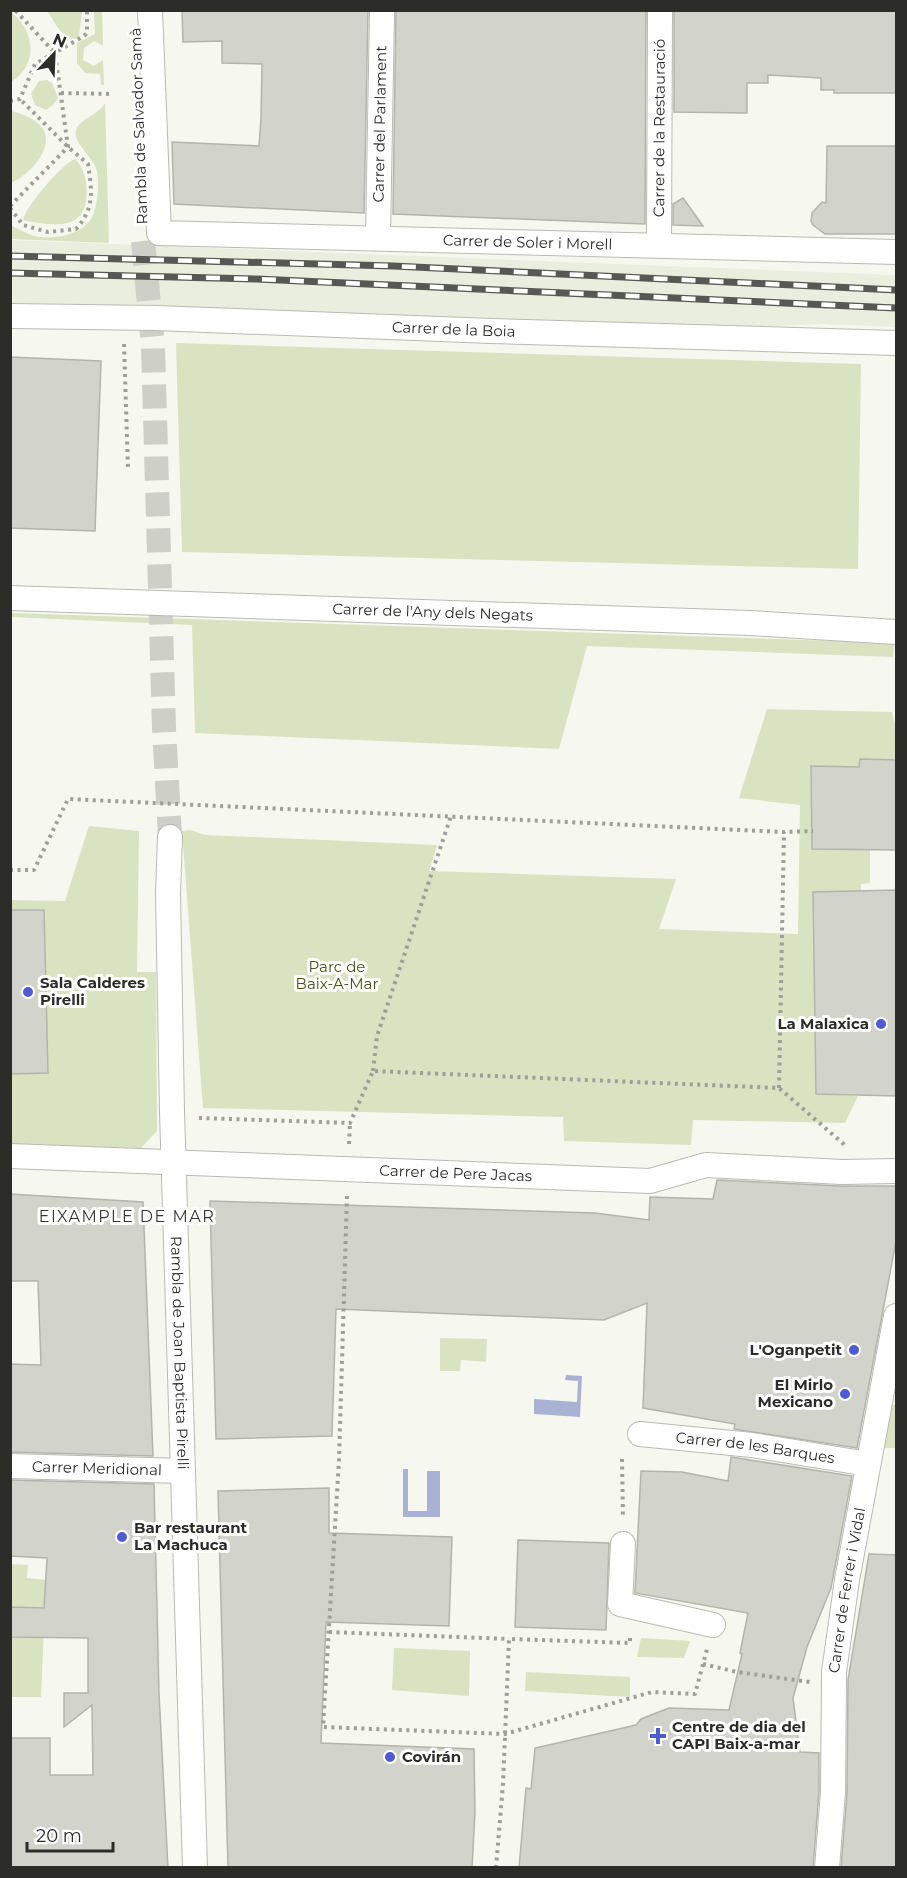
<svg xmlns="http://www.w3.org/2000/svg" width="907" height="1878" viewBox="0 0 907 1878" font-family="Montserrat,sans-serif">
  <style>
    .built { fill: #eaeede }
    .green { fill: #d9e2c1 }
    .water { fill: #a9b1d4 }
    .building { fill: #d2d4cc; stroke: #b3b5ad; stroke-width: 1.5 }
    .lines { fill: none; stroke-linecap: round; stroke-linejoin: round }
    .street-tunnel { stroke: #cecfc7; stroke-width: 24; stroke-dasharray: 24 12; stroke-linecap: butt }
    .street-casing { stroke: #b9bbb3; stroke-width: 26 }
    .path { stroke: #9d9f98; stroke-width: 4; stroke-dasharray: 3 4.5; stroke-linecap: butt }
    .street { stroke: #fff; stroke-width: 24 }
    .rail-casing { stroke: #575853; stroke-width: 7 }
    .rail { stroke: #fff; stroke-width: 4.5; stroke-dasharray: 14; stroke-linecap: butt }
    .poi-dot { fill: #4f5bd1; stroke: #fff; stroke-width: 2 }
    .labels { text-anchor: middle; stroke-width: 6; stroke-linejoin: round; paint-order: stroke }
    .street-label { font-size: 15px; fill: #2c2d29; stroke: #fff }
    .park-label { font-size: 15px; fill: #485219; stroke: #fff }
    .poi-label { font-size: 15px; font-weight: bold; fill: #2c2d29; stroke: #fff; text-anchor: start }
    .neighbourhood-label { font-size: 16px; letter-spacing: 1.5px; fill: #363731; stroke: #fff }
  </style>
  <rect width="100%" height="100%" fill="#f6f8ef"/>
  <path class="built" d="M11,240L896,275V327L823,324L638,332L230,310L11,303Z"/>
  <g class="green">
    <path d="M47,11H82L79,36L77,39C60,38 56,23 47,11Z"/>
    <path d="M94,11H102L103,46L94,41L84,48L83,60L94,66L103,60L104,85H101L100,74L85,73L77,63V43L95,34Z"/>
    <path d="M11,12C35,31 39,64 11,82Z"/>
    <path d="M47,80L52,83L58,98L53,105L46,110L35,105L31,94L39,81Z"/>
    <path d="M105,103L109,243L11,239V225C20,230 30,236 40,237C60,239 88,233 94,212C98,200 99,183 97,171C94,158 73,143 76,131C79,118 98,116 105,103Z"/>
    <path d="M11,111C21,113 42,121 45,133C51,153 27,176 11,183Z"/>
    <path d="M75,159C90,172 93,215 71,222C57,227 37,223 23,220C26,206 62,164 75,159Z"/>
    <path d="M176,343L861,364L858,569L182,552Z"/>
    <path d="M11,613L894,643L893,657L587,646L559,749L195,733L192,625L11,617Z"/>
    <path d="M767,709L892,712L896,729V760L860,759L859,768L811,767L813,831L870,849V883L861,884V891L813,892L816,1094L858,1096L845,1123L693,1120L691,1145L564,1141L563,1117L203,1108L182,831L190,830L206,835L437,845L429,871L676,879L659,929L798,934L800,805L739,798Z"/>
    <path d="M89,826L139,831L137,972H156L157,1131L141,1148L11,1146V900L65,901Z"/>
    <path d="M440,1338L487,1339L486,1362L461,1360L460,1371H440Z"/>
    <path d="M888,1405H896V1448H881Z"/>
    <path d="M10,1564L28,1565L27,1578L46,1580L41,1697H11Z"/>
    <path d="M641,1638L690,1641L684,1658L637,1657Z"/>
    <path d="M394,1648L470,1651L469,1696L392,1690Z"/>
    <path d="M526,1672L630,1677V1697L525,1691Z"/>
  </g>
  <g class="water">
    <path d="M566,1375L582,1376L580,1417L534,1414V1399L577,1402L578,1381L565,1380Z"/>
    <path d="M403,1469H408V1511H427V1471H440V1517H403Z"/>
  </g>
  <g class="building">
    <path d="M182,10H368L364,213L174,204L172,142L259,146L261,118L262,64L222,63V41L183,42Z"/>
    <path d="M396,10H646L645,224L393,214Z"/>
    <path d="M674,10H897V93H834V90H821V78L768,75V83H747V113L674,112Z"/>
    <path d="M827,146H897V234H825L813,225L811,221L812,213L822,202L826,203Z"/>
    <path d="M683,198L703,226L673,225V204Z"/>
    <path d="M10,357L101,361L95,531L10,528Z"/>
    <path d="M860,759L897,760V850L812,849L811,766L859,767Z"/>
    <path d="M897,890V1096L816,1094L813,892Z"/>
    <path d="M10,910H44L48,1073L10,1074Z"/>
    <path d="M717,1180L841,1186H897V1236L857,1448L734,1429L735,1424L643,1408L647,1303L604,1320L336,1309L332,1436L216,1439L210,1201L595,1213L649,1220L650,1197L713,1199Z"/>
    <path d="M10,1194L143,1202L153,1456L10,1452V1364L41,1365L38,1281H10Z"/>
    <path d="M731,1457L852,1476L831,1588L807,1647L793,1698L800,1752L819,1753V1791L813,1868H519L526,1788L531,1789L535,1748L636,1725L641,1719L669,1708L729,1710L742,1654L740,1653L748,1613L635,1593L641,1471L682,1472L728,1481Z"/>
    <path d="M10,1480L154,1484L159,1693L168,1868H10V1738H50V1775H93L92,1705L64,1727V1693H88V1638L10,1637V1607L44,1608L47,1558L10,1556Z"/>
    <path d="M329,1488V1533L452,1537L449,1626L326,1622L321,1743L474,1749L475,1812L472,1868H228L218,1491Z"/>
    <path d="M518,1540L609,1543L606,1630L515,1627Z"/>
    <path d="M869,1554L897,1555V1868H841L847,1793L848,1680Z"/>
  </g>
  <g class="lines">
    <path class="street-tunnel" d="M143,241L153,346L164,728L170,837"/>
    <defs>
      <g id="street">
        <path id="s1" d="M150,10L159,233L896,252"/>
        <path id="s2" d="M378,238L382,10"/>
        <path id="s3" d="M659,245L660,10"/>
        <path id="s4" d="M10,316L156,318L491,331L896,343"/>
        <path id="s5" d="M10,598L750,623L896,632"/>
        <path id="s6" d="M170,837L168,893L172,1111L195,1868"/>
        <path id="s7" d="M10,1156L650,1181L706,1165L842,1172L896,1171"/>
        <path id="s8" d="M640,1434L752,1445L868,1464"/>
        <path id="s9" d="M10,1466L183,1471"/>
        <path d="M623,1544L620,1604L713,1625"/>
        <path id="s10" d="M827,1868L833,1792L834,1672L847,1580L896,1316"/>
      </g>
    </defs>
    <use href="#street" class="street-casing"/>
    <g class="path">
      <path d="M61,93L113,94"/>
      <path d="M10,101L20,99L35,64L84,36L87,33V10"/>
      <path d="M10,206L68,147L55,53L15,10"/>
      <path d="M10,208L23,225L48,232L76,229C95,208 92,191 88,164L68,147L20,99"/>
      <path d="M124,344L128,469"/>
      <path d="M10,870H34L68,799L784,832L813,831"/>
      <path d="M373,1071L377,1036L451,816"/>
      <path d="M779,1088L784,832"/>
      <path d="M199,1118L350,1123L373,1071L779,1088L846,1146"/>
      <path d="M349,1144L350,1123"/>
      <path d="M347,1196L339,1460L323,1727L505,1734L652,1692L695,1694L707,1649"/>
      <path d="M622,1459L623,1518"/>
      <path d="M329,1632L509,1639"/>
      <path d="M703,1664L737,1672L810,1682"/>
      <path d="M496,1868L503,1784L509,1639L630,1643V1634"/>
    </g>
    <use href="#street" class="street"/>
    <defs>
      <g id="rail">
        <path d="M10,256L393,266L896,290"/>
        <path d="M10,273L257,279L896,308"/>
      </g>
    </defs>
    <use href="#rail" class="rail-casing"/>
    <use href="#rail" class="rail"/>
  </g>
  <g class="poi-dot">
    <circle cx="28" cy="992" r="6"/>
    <circle cx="881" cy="1024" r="6"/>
    <circle cx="854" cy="1350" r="6"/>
    <circle cx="845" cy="1394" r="6"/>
    <circle cx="122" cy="1537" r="6"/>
    <path d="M655 1727h6v6h6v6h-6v6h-6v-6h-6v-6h6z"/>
    <circle cx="390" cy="1757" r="6"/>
  </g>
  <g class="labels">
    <g class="street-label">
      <text dy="5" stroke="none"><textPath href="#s2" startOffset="114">Carrer del Parlament</textPath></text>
      <text transform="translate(139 126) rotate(-92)" y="5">Rambla de Salvador Samà</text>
      <text dy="5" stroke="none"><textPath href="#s3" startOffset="117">Carrer de la Restauració</textPath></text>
      <text dy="5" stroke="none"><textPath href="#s1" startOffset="592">Carrer de Soler i Morell</textPath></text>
      <text dy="5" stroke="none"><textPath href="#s4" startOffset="444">Carrer de la Boia</textPath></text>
      <text dy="5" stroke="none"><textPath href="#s5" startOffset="423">Carrer de l'Any dels Negats</textPath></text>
      <text dy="5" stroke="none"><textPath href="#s7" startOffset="446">Carrer de Pere Jacas</textPath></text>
      <text dy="5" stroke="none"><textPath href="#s6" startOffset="516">Rambla de Joan Baptista Pirelli</textPath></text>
      <text dy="5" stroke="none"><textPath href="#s8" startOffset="116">Carrer de les Barques</textPath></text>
      <text dy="5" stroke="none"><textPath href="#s9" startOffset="87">Carrer Meridional</textPath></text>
      <text dy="5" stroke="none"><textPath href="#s10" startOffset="279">Carrer de Ferrer i Vidal</textPath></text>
    </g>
    <g class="park-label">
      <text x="337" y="972">Parc de<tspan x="337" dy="17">Baix-A-Mar</tspan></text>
    </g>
    <g class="poi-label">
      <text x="40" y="988">Sala Calderes<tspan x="40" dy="17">Pirelli</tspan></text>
      <text x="869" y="1029" text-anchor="end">La Malaxica</text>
      <text x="842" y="1355" text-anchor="end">L'Oganpetit</text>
      <text x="833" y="1390" text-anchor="end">El Mirlo<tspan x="833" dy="17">Mexicano</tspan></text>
      <text x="134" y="1533">Bar restaurant<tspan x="134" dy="17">La Machuca</tspan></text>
      <text x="672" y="1732">Centre de dia del<tspan x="672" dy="17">CAPI Baix-a-mar</tspan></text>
      <text x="402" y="1762">Covirán</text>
    </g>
    <g class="neighbourhood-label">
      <text x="127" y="1222">EIXAMPLE DE MAR</text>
    </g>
  </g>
  <rect width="907" height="1878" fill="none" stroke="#2c2d29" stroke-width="24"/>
  <g transform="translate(54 54) rotate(23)" stroke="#ffffff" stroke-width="4.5" paint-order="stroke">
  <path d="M0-4.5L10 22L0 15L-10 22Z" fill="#2c2d29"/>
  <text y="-9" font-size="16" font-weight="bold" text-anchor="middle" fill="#2c2d29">N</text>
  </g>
  <path d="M27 1842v9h86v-9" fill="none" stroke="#2c2d29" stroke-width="3"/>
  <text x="36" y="1842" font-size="18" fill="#2c2d29" stroke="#ffffff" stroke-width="4.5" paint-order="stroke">20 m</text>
</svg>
